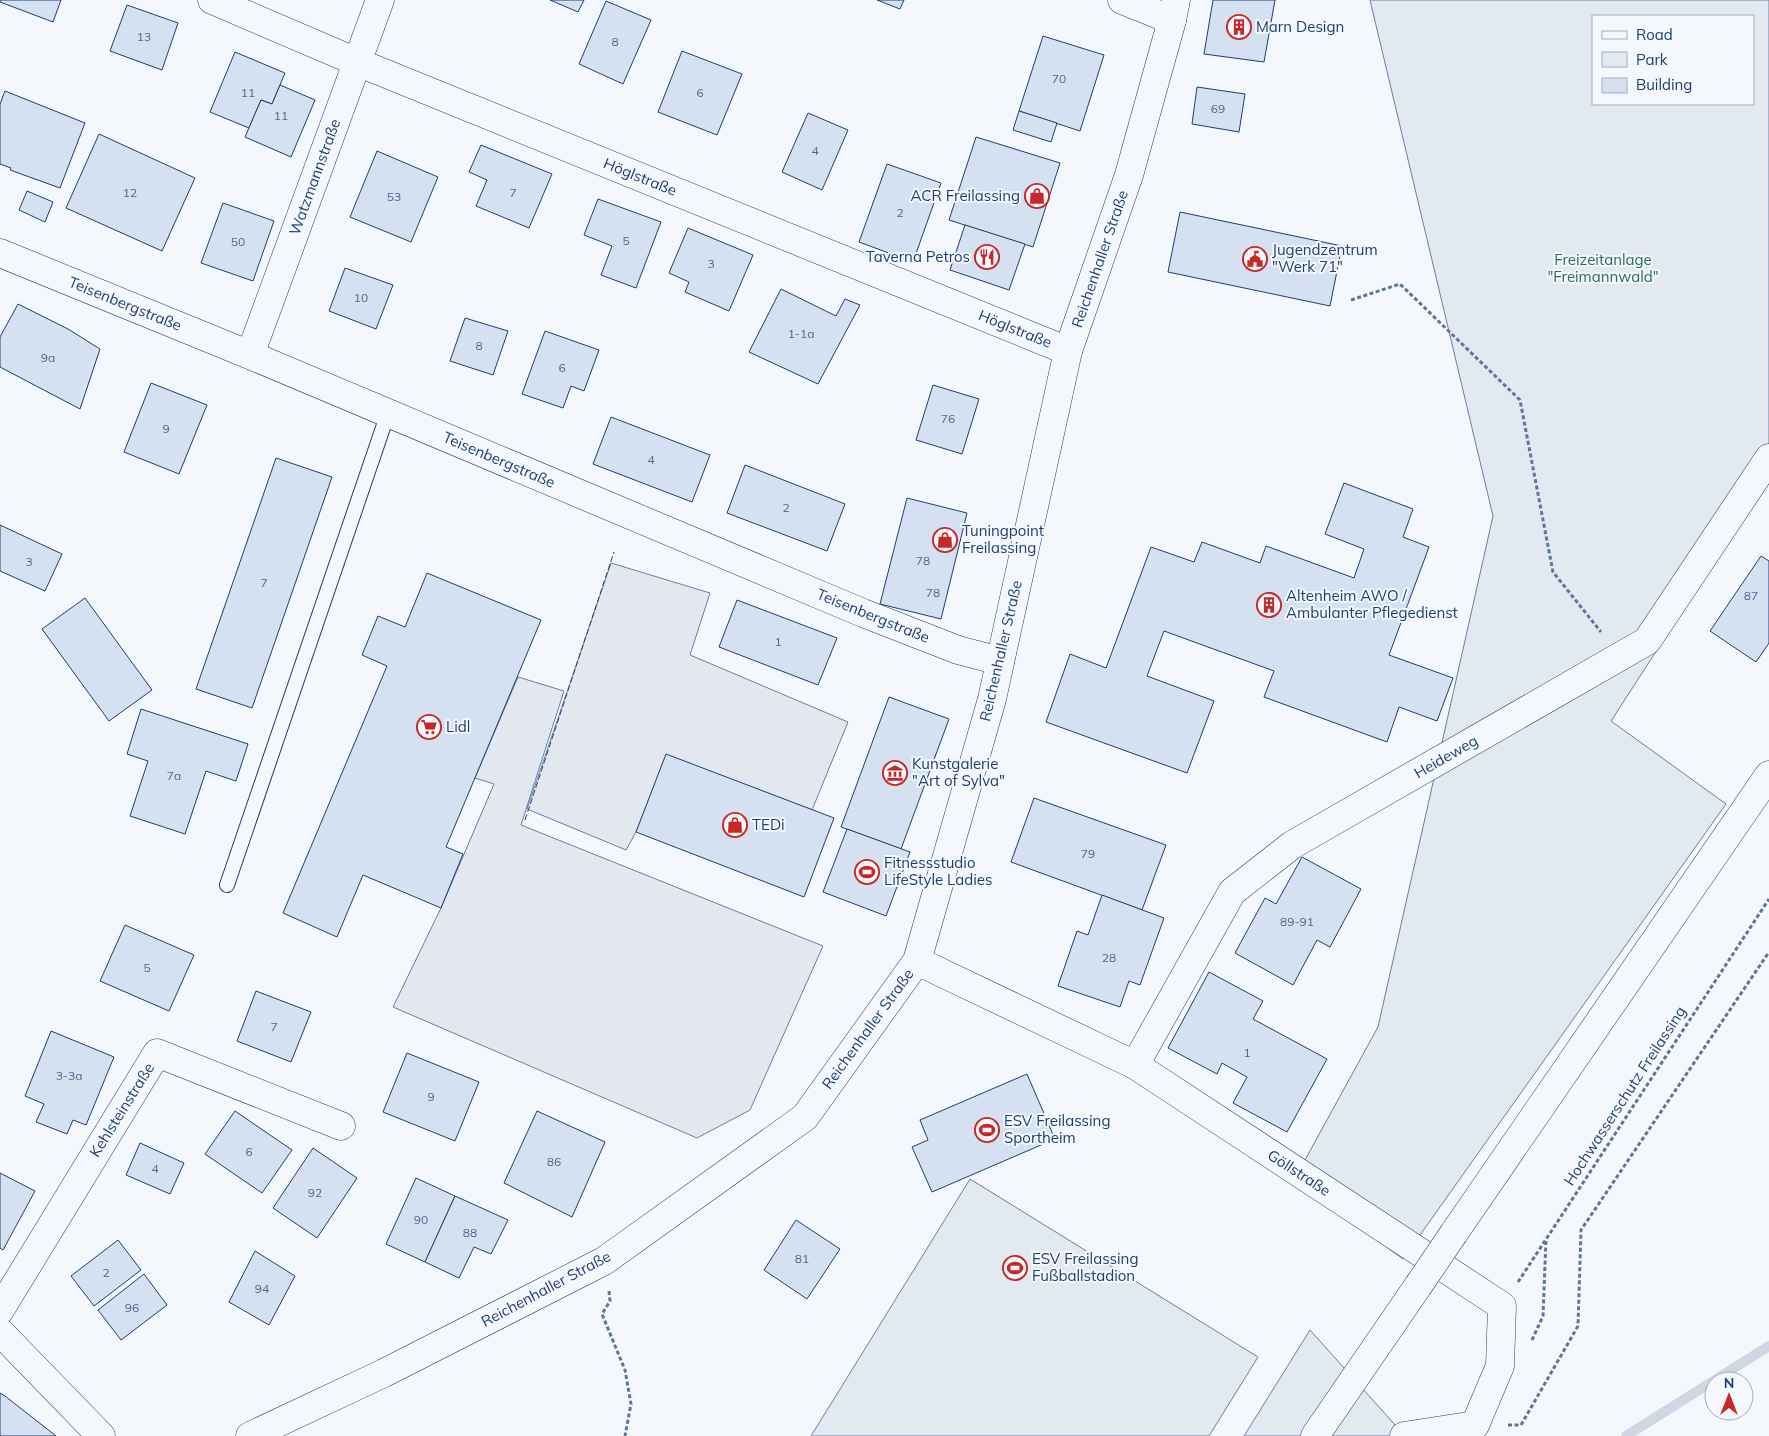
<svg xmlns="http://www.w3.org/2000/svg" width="1769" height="1436" viewBox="0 0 1769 1436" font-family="Mulish,sans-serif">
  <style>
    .green { fill: #e3e9f0; stroke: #687fa3; fill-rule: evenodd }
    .parking { fill: #e3e8f0; stroke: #687fa3 }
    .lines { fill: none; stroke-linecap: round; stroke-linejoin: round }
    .stream { stroke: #cfd7e4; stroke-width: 10 }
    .building { fill: #d5e0f0; stroke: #1d3f73 }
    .service-casing { stroke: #1d3f73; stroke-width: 16 }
    .minor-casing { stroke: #1d3f73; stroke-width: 29 }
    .tertiary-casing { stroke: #1d3f73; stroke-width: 29 }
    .primary-casing { stroke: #1d3f73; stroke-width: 29 }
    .path { stroke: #5e769c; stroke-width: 3; stroke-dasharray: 4 2.5; stroke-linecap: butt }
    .service { stroke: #f4f7fb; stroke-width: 14 }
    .minor { stroke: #f4f7fb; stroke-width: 28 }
    .tertiary { stroke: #f4f7fb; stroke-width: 28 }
    .primary { stroke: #f4f7fb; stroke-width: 28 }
    .primary-bridge-casing { stroke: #1d3f73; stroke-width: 29; stroke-linecap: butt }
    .primary-bridge { stroke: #f4f7fb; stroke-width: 28 }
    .fence { stroke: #1d3f73; stroke-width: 1; stroke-dasharray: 6 2.5; stroke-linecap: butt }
    .labels { text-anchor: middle; stroke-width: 4; stroke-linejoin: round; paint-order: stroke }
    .number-label { font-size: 12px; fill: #4b6792 }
    .poi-label { font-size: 15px; fill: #1d3f73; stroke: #f4f7fb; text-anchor: start }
    .street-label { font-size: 15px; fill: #1d3f73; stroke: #f4f7fb }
    .park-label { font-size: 15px; fill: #2c6c60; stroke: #f4f7fb }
  </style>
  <rect width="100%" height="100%" fill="#f4f7fb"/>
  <g class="green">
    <path d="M1370,0H1769V477L1611,721L1726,804L1403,1259L1294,1180L1378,1027L1493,516ZM1593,16H1753V104H1593Z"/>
    <path d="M970,1179L1258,1357L1209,1436H811Z"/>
    <path d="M1310,1330L1405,1436H1244Z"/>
  </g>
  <g class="parking">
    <path d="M611,563L710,593L690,655L848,722L812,810L666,755L636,832L626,850L527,809Z"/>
    <path d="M518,677L564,691L521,825L823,946L750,1110L697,1138L393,1007L441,908L494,784L475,778Z"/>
  </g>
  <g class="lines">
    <path class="stream" d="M1626,1436L1769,1346"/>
  </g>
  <g class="building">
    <path d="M0,0H61L53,22L0,2Z"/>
    <path d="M550,0H584L578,12Z"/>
    <path d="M877,0H904L900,9Z"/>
    <path d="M1213,0H1275L1264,62L1204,54Z"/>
    <path d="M606,1L651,20L623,84L579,64Z"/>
    <path d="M127,5L178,23L162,70L110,51Z"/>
    <path d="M1043,36L1104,55L1080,131L1019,111Z"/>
    <path d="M682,51L742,74L717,135L658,112Z"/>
    <path d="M235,52L285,73L272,104L261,100L249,128L210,112Z"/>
    <path d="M280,85L315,100L291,157L245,137L261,100L272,104Z"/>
    <path d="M1197,87L1245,94L1239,132L1192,124Z"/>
    <path d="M5,91L85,123L60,188L10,170L11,168L0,164V104Z"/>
    <path d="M1019,111L1057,123L1051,142L1013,130Z"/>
    <path d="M808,113L848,130L822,190L782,172Z"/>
    <path d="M99,134L195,178L162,251L66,208Z"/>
    <path d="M976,137L1060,163L1033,247L949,220Z"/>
    <path d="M481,145L552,174L529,228L476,206L487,180L469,172Z"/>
    <path d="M377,151L438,177L411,242L350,217Z"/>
    <path d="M887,164L941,183L913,262L859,242Z"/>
    <path d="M27,191L53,202L45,222L19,210Z"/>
    <path d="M598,199L661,222L636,288L601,275L612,246L584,235Z"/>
    <path d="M223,203L274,221L253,281L201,263Z"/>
    <path d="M1180,212L1342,246L1330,306L1168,272Z"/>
    <path d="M965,225L1025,244L1009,290L950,270Z"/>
    <path d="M688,228L753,255L729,311L685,292L689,282L669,273Z"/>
    <path d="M345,268L393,285L376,329L329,311Z"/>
    <path d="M781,289L836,316L845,299L860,305L818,384L749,352Z"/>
    <path d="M18,304L68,329L100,349L80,409L0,367V337Z"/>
    <path d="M465,318L508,331L493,375L450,361Z"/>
    <path d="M545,331L599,350L584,391L571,386L563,408L522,394Z"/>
    <path d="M151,383L207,405L179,474L124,452Z"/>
    <path d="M933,385L979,399L962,454L916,440Z"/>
    <path d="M611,417L710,455L692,502L593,464Z"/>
    <path d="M276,458L332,477L252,708L196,689Z"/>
    <path d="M745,465L845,504L827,551L727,513Z"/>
    <path d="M1344,483L1413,509L1403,537L1429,547L1389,655L1453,678L1437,721L1399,707L1387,742L1264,697L1274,671L1164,631L1147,676L1214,701L1187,773L1046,722L1070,654L1106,668L1151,547L1194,562L1202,542L1260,563L1266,546L1354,578L1364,549L1325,534Z"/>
    <path d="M907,498L967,513L941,619L880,604Z"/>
    <path d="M0,525L62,554L45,591L0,571Z"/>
    <path d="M1761,556L1769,561V643L1756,662L1710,631Z"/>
    <path d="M427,573L541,620L446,847L463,854L441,908L363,875L337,937L283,913L387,666L362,655L378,616L405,627Z"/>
    <path d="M85,598L152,690L109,721L42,629Z"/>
    <path d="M737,600L837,638L818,685L719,647Z"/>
    <path d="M889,697L949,719L901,849L841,827Z"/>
    <path d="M141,709L248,744L236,781L206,771L185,834L130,816L148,761L127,754Z"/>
    <path d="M666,754L834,818L804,897L636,832Z"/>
    <path d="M1034,798L1166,845L1142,910L1011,862Z"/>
    <path d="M847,829L910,852L886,916L823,892Z"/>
    <path d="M1302,857L1361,889L1330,947L1317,940L1293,985L1235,953L1265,898L1276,904Z"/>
    <path d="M1102,895L1164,918L1140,985L1129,981L1120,1007L1058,986L1077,931L1088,935Z"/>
    <path d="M125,925L194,955L169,1011L100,981Z"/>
    <path d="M1209,972L1263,1001L1253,1019L1327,1059L1287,1132L1233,1103L1247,1077L1222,1063L1217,1074L1168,1048Z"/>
    <path d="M256,991L311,1012L291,1062L237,1041Z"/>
    <path d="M51,1031L114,1057L86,1125L73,1120L67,1134L36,1122L44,1104L25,1096Z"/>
    <path d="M407,1053L479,1082L455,1141L383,1112Z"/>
    <path d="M1027,1074L1055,1139L932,1192L912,1147L928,1140L920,1120Z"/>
    <path d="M235,1111L292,1150L262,1193L205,1154Z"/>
    <path d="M537,1111L605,1142L572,1217L504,1183Z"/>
    <path d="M140,1143L184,1163L170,1194L126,1175Z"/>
    <path d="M313,1148L357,1178L317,1238L273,1208Z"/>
    <path d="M0,1173L35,1191L3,1250L0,1248Z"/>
    <path d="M416,1178L455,1196L425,1262L386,1244Z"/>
    <path d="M455,1196L508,1220L491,1254L474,1247L459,1278L425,1262Z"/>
    <path d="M796,1220L840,1249L807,1299L764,1270Z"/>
    <path d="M118,1240L141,1270L94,1306L71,1276Z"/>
    <path d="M255,1251L295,1276L269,1325L229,1302Z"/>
    <path d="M144,1274L167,1305L121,1340L98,1310Z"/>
    <path d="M0,1393L5,1396L56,1436H0Z"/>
  </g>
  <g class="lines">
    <defs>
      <path id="service" d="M227,885L388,413"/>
      <g id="minor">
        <path d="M212,0L357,62L1068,351"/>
        <path d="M1122,0L1172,20"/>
        <path d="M0,253L250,355L863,613L958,650L1000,661"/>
        <path d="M250,355L380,0"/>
        <path d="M917,961L1135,1065L1502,1306L1500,1366L1475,1425L1404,1436"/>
        <path d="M1135,1065L1232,892L1292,845L1647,641L1769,458"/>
        <path d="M0,1310L157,1053L341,1126"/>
        <path d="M0,1332L101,1436"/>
      </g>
      <path id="tertiary" d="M250,1436L384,1373L604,1261L805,1117L917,961L992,699L1068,351L1129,175L1172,20L1176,0"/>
      <g id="primary">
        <path d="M1454,1233L1769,775"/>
        <path d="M1315,1436L1418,1286"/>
      </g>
    </defs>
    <use href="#service" class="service-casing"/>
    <use href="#minor" class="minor-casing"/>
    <use href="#tertiary" class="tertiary-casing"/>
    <use href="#primary" class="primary-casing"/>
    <g class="path">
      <path d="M1351,300L1400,284L1520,400L1553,572L1601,632"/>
      <path d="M1518,1282L1769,899"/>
      <path d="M609,1291L610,1301L602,1314L625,1370L631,1404L625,1436"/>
      <path d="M1532,1340L1543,1316L1546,1239"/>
      <path d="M1508,1425H1521L1578,1326L1581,1230L1769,952"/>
    </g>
    <use href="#service" class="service"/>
    <use href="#minor" class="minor"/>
    <use href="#tertiary" class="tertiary"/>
    <use href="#primary" class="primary"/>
    <defs>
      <path id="primary-bridge" d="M1418,1286L1454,1233"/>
    </defs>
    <use href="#primary-bridge" class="primary-bridge-casing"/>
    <use href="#primary-bridge" class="primary-bridge"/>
    <path class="fence" d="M525,820L614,552"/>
  </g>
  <defs>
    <symbol id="building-ring" viewBox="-11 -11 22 22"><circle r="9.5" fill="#f4f7fb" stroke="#c62828" stroke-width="1.5"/><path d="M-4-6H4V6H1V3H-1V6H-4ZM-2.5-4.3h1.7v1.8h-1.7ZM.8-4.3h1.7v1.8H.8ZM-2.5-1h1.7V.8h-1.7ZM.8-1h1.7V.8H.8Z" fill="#c62828"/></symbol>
    <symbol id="shop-ring" viewBox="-11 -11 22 22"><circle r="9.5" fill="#f4f7fb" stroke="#c62828" stroke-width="1.5"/><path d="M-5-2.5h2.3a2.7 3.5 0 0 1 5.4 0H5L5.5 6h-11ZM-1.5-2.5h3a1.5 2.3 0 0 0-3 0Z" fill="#c62828"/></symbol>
    <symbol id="restaurant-ring" viewBox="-11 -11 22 22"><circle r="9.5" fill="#f4f7fb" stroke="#c62828" stroke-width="1.5"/><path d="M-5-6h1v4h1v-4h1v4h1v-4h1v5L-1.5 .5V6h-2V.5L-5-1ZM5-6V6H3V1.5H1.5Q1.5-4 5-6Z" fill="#c62828"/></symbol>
    <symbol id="civic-ring" viewBox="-11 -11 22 22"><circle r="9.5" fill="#f4f7fb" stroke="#c62828" stroke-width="1.5"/><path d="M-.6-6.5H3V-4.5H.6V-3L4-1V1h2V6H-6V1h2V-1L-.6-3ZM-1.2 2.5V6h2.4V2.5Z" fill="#c62828"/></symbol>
    <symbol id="supermarket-ring" viewBox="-11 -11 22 22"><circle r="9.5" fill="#f4f7fb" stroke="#c62828" stroke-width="1.5"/><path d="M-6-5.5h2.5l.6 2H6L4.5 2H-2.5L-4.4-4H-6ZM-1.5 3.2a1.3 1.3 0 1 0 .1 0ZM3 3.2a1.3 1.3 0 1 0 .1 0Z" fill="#c62828"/></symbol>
    <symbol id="museum-ring" viewBox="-11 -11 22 22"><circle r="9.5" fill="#f4f7fb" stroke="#c62828" stroke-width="1.5"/><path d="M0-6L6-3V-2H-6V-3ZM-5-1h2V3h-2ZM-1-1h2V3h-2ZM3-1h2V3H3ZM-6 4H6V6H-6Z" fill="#c62828"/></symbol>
    <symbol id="stadium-ring" viewBox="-11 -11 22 22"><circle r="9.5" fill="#f4f7fb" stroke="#c62828" stroke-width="1.5"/><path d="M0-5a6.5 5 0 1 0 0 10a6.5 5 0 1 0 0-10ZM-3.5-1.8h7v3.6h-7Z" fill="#c62828"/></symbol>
  </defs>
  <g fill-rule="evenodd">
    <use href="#building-ring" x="1225" y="13" width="28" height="28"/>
    <use href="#shop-ring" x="1023" y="182" width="28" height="28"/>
    <use href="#restaurant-ring" x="973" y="243" width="28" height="28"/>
    <use href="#civic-ring" x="1241" y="245" width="28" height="28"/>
    <use href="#shop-ring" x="931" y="526" width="28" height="28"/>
    <use href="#building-ring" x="1255" y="591" width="28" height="28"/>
    <use href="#supermarket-ring" x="415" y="713" width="28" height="28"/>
    <use href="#museum-ring" x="881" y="759" width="28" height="28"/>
    <use href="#shop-ring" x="721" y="811" width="28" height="28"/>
    <use href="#stadium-ring" x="853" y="858" width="28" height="28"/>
    <use href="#stadium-ring" x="973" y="1116" width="28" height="28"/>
    <use href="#stadium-ring" x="1001" y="1254" width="28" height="28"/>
  </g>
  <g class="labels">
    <g class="number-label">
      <text x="144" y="41">13</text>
      <text x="615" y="46">8</text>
      <text x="1059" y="83">70</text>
      <text x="248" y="97">11</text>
      <text x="700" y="97">6</text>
      <text x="1218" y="113">69</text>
      <text x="281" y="120">11</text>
      <text x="815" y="155">4</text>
      <text x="130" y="197">12</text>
      <text x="513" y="197">7</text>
      <text x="394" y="201">53</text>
      <text x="900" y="217">2</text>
      <text x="626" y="245">5</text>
      <text x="238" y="246">50</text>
      <text x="711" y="268">3</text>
      <text x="361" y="302">10</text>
      <text x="801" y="338">1-1a</text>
      <text x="479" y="350">8</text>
      <text x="48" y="362">9a</text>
      <text x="562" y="372">6</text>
      <text x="948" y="423">76</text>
      <text x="166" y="433">9</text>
      <text x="651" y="464">4</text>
      <text x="786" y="512">2</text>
      <text x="923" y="565">78</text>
      <text x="29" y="566">3</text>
      <text x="264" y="587">7</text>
      <text x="933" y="597">78</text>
      <text x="1751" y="600">87</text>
      <text x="778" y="646">1</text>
      <text x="174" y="780">7a</text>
      <text x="1088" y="858">79</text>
      <text x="1297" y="926">89-91</text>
      <text x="1109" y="962">28</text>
      <text x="147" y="972">5</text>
      <text x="274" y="1031">7</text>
      <text x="1247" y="1057">1</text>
      <text x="69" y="1080">3-3a</text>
      <text x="431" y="1101">9</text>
      <text x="249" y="1156">6</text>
      <text x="554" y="1166">86</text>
      <text x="155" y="1173">4</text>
      <text x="315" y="1197">92</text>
      <text x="421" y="1224">90</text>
      <text x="470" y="1237">88</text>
      <text x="802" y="1263">81</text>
      <text x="106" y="1277">2</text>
      <text x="262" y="1293">94</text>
      <text x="132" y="1312">96</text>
    </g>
    <g class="poi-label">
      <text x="1256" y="32">Marn Design</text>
      <text x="1020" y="201" text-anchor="end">ACR Freilassing</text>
      <text x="1272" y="255">Jugendzentrum<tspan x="1272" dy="17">"Werk 71"</tspan></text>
      <text x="970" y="262" text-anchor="end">Taverna Petros</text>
      <text x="962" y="536">Tuningpoint<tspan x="962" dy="17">Freilassing</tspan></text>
      <text x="1286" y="601">Altenheim AWO /<tspan x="1286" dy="17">Ambulanter Pflegedienst</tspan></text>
      <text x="446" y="732">Lidl</text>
      <text x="912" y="769">Kunstgalerie<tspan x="912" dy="17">"Art of Sylva"</tspan></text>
      <text x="752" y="830">TEDi</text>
      <text x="884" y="868">Fitnessstudio<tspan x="884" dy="17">LifeStyle Ladies</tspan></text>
      <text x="1004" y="1126">ESV Freilassing<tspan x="1004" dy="17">Sportheim</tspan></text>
      <text x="1032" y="1264">ESV Freilassing<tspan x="1032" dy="17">Fußballstadion</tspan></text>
    </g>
    <g class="street-label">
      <text transform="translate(315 177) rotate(-70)" y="5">Watzmannstraße</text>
      <text transform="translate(640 177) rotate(22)" y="5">Höglstraße</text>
      <text transform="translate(1100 259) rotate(-71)" y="5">Reichenhaller Straße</text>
      <text transform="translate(125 304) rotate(22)" y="5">Teisenbergstraße</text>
      <text transform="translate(1015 329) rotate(22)" y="5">Höglstraße</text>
      <text transform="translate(499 460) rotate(23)" y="5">Teisenbergstraße</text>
      <text transform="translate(873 616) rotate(22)" y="5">Teisenbergstraße</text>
      <text transform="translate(1001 651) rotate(-77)" y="5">Reichenhaller Straße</text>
      <text transform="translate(1446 757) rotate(-30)" y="5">Heideweg</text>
      <text transform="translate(868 1029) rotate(-54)" y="5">Reichenhaller Straße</text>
      <text transform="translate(1625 1096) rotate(-57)" y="5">Hochwasserschutz Freilassing</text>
      <text transform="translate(122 1110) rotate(-58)" y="5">Kehlsteinstraße</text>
      <text transform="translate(1299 1173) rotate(33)" y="5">Göllstraße</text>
      <text transform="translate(546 1289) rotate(-28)" y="5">Reichenhaller Straße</text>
    </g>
    <g class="park-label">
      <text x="1603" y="265">Freizeitanlage<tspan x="1603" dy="17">"Freimannwald"</tspan></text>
    </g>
  </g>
  <rect x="1592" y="15" width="162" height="90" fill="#f4f7fb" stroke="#9eadc5"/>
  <rect x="1602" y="31" width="25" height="8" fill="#f4f7fb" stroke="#9eadc5"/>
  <text x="1636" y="40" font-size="15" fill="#1d3f73">Road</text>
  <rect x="1602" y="52" width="25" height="15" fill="#e3e9f0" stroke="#9eadc5"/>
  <text x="1636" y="65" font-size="15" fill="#1d3f73">Park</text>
  <rect x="1602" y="78" width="25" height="15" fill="#d5e0f0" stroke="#9eadc5"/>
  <text x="1636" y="90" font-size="15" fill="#1d3f73">Building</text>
  <g transform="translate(1729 1396)"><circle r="24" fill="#f4f7fb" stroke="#9eadc5"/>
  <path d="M0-4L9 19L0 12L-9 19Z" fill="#c62828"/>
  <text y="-8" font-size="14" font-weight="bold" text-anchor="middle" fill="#1d3f73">N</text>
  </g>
</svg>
